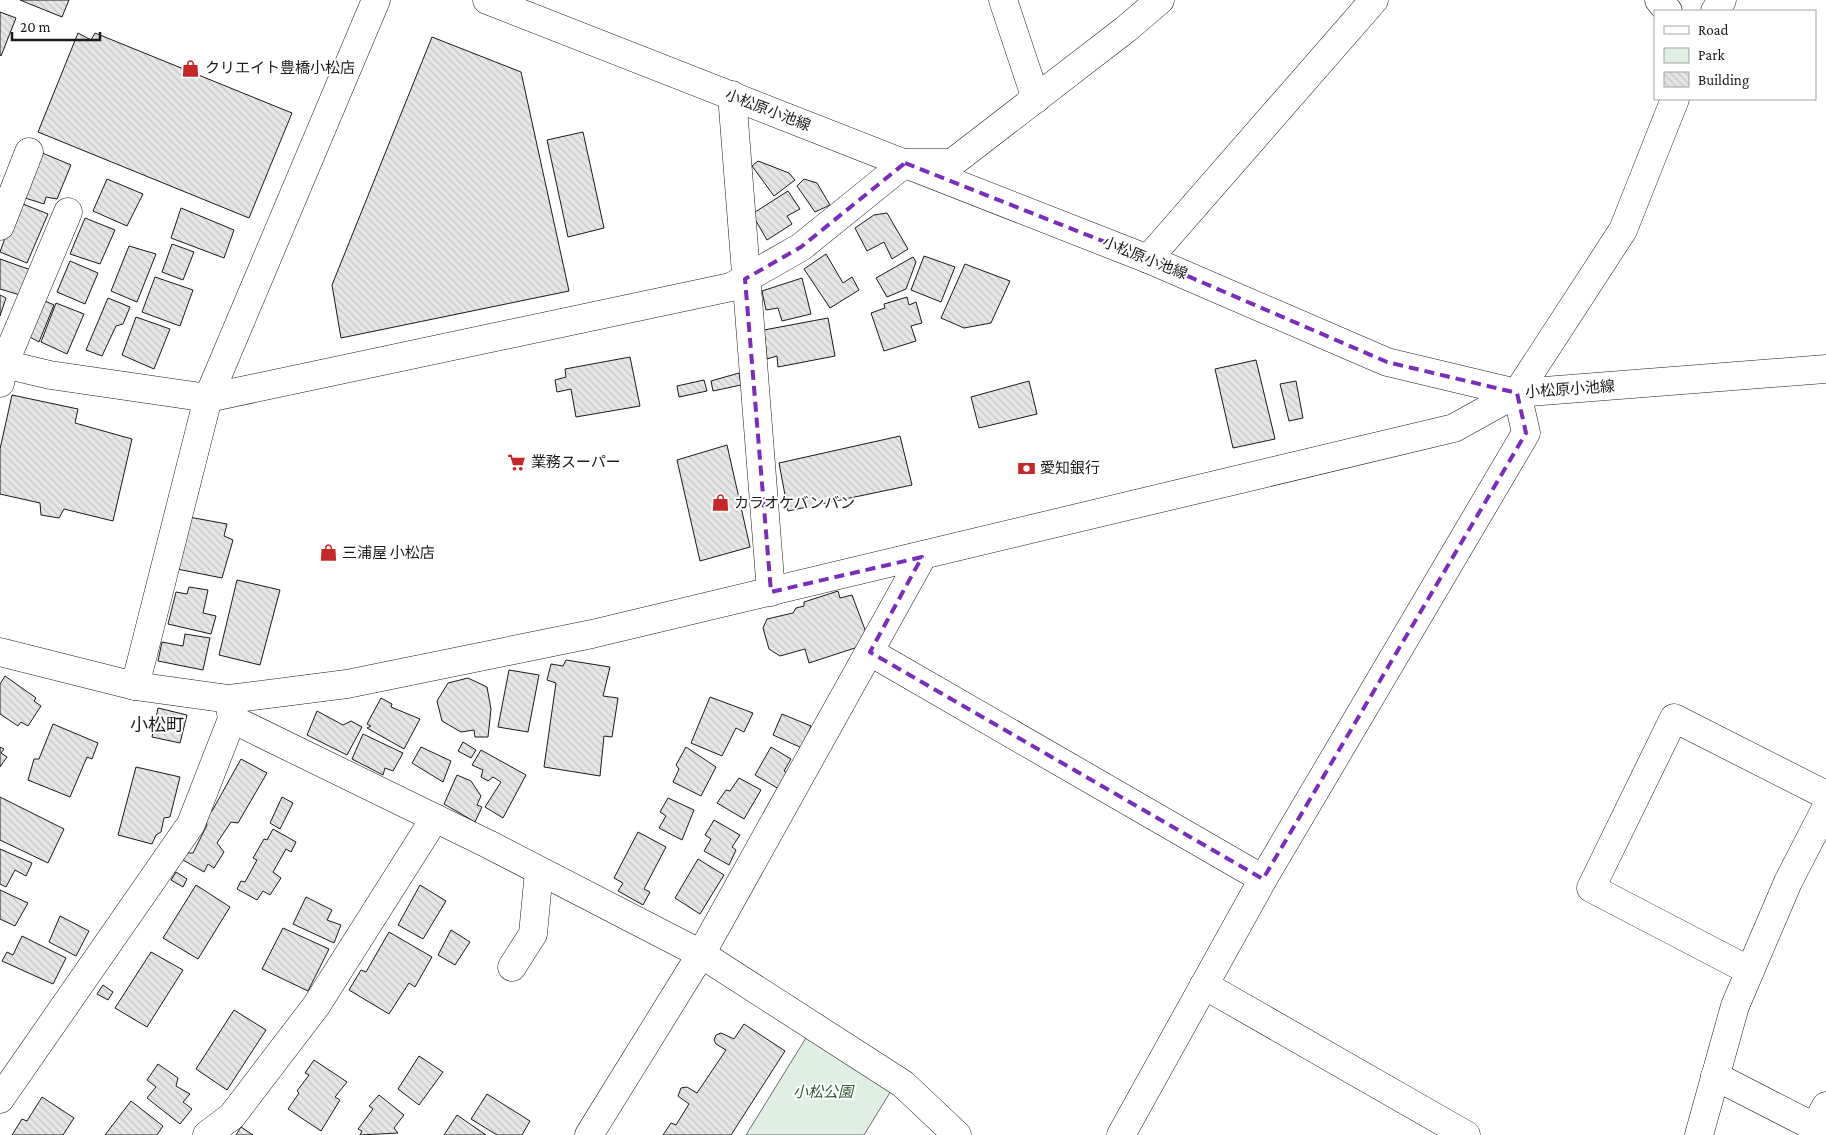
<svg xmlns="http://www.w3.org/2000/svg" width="1826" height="1135" viewBox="0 0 1826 1135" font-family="'Crimson Pro','Noto Sans JP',serif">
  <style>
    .park { fill: #e0efe3; stroke: #6a6a6a }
    .building { fill: url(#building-back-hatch); stroke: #1a1a1a }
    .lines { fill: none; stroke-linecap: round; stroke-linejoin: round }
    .minor-casing { stroke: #1a1a1a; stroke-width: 29 }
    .major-casing { stroke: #1a1a1a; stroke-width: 29 }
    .minor { stroke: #fff; stroke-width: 28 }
    .major { stroke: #fff; stroke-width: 28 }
    .marked { fill: none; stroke: #7b2cbf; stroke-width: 4; stroke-dasharray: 10 6; stroke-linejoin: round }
    .labels { text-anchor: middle; stroke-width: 4; stroke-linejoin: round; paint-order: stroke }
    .poi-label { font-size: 15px; fill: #1a1a1a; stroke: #fff; text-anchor: start }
    .street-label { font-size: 15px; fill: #1a1a1a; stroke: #fff }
    .park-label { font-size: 15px; font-style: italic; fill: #2b5a34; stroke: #fff }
    .quarter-label { font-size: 18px; fill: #1a1a1a; stroke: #fff }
  </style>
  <defs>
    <pattern id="building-back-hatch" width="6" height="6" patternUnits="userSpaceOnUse" patternTransform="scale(1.25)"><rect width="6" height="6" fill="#e6e6e6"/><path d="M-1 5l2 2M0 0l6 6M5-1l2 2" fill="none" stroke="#c5c5c5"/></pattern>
  </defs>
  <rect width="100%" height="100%" fill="#fff"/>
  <path class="park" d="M809,1033L894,1086L864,1135H746Z"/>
  <g class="building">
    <path d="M20,0H69L62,17Z"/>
    <path d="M0,12L16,18L1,56L0,55Z"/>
    <path d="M78,33L91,40L95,33L292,113L249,218L38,132Z"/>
    <path d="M432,37L521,72L569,291L341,338L332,285Z"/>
    <path d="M583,132L604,228L568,237L547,140Z"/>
    <path d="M40,152L71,165L57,199L46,197L44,204L22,197Z"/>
    <path d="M758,161L789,173L795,180L774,196L752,166Z"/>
    <path d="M107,179L143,194L127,226L93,211Z"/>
    <path d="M804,179L817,183L830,205L815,212L797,186Z"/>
    <path d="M788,191L800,209L787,216L792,224L767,240L752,214Z"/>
    <path d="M18,202L48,214L27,263L0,252Z"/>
    <path d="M181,208L234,230L224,258L171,238Z"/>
    <path d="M887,213L908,249L892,259L884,242L867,251L855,228L874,215Z"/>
    <path d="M85,218L115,230L100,264L70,254Z"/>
    <path d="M172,244L194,252L183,280L162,272Z"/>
    <path d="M129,246L156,254L137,302L111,291Z"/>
    <path d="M826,254L843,283L852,277L859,290L830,308L804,269Z"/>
    <path d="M924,256L955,267L941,302L911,290Z"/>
    <path d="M913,257L916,262L906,289L887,297L876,278Z"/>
    <path d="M0,259L31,270L20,295L0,289Z"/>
    <path d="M70,261L98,273L85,304L57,292Z"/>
    <path d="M965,264L1010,281L991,323L964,328L941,318Z"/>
    <path d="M155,277L193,290L180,326L142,312Z"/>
    <path d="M802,278L811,314L782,321L778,308L766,310L762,291Z"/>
    <path d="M0,295L6,298L0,316Z"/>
    <path d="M907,297L909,305L916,302L922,323L911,326L916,341L884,351L871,313L885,308L884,304Z"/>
    <path d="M108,298L130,307L123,324L116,326L102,356L86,350Z"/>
    <path d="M45,301L54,305L39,342L30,337Z"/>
    <path d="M56,303L84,314L67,354L41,342Z"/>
    <path d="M136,317L170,329L154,369L122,355Z"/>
    <path d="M828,318L835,356L778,367L777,356L767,359L764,330Z"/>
    <path d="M630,357L640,406L576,417L571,389L557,392L555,380L566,377L565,369Z"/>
    <path d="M1256,360L1275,439L1233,448L1215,369Z"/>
    <path d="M739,373L741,385L713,391L711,381Z"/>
    <path d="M704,380L707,391L679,397L677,386Z"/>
    <path d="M1029,381L1037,414L979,428L971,397Z"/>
    <path d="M1296,381L1303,418L1289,421L1280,384Z"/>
    <path d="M12,395L78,409L75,423L132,439L113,521L64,509L59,518L41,515L40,503L0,494V449Z"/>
    <path d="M900,436L912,485L788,511L779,463Z"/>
    <path d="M727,445L750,547L700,561L677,460Z"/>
    <path d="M189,517L227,524L224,536L233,540L222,578L177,569Z"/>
    <path d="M237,580L280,590L260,665L219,655Z"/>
    <path d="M189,587L208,590L203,613L216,616L211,634L168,624L176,592L187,594Z"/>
    <path d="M838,591L840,598L852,595L867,635L861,646L809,663L805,649L780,656L769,649L763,628L767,619L793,613L796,608L804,606V602Z"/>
    <path d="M185,634L210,638L203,670L158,661L162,642L183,646Z"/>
    <path d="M566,660L610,667L603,696L618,698L612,737L604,736L600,776L544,767L556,683L547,680L551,664L563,666Z"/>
    <path d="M509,670L539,675L528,732L498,727Z"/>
    <path d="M5,676L36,698L34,701L41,706L28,726L21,722L18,726L0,714V684Z"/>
    <path d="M468,678L487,687L491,709L488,737H475L474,730L461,732L442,721L437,701L448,683Z"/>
    <path d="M710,697L753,713L744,732L736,728L722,756L691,743Z"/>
    <path d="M381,698L392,704L391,707L420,719L404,749L367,728L371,726L367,724Z"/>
    <path d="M158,708L187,715L180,743L152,737Z"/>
    <path d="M317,711L343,725L351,721L362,727L347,755L307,735Z"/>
    <path d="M782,714L811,726L802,748L773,735Z"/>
    <path d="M53,724L98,743L92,759L87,757L70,797L28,780L34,759H39Z"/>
    <path d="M363,734L403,753L393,771L385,768L383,775L352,759Z"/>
    <path d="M463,742L476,750L471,758L458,751Z"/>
    <path d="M0,747L4,749L1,753L7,757L0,767Z"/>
    <path d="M421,747L451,761L443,782L412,763Z"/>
    <path d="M686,747L716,767L701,796L673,782L679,769L676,765Z"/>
    <path d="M771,747L791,759L784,771L787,773L779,789L755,775Z"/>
    <path d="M481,750L526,775L503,818L485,807L501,782L493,777L488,781L481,777L483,770L472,765Z"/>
    <path d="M241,759L267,773L238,823L231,822L217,843L224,852L214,868L208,864L204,872L183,860L186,853H193L207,825L205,818L209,811H212Z"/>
    <path d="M136,767L180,777L170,817L164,818L161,832L156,835L152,844L118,835Z"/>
    <path d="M457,775L471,781L481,796L477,805L482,807L475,822L444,804Z"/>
    <path d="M739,778L761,790L744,819L717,803L726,790L730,791Z"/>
    <path d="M0,797L64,829L48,863L0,840Z"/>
    <path d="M282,797L293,803L280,829L270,823Z"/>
    <path d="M668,798L694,810L682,840L659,828L666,816L660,812Z"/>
    <path d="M714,820L740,835L732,847L736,850L729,865L704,851L711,839L705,835Z"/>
    <path d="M273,829L296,842L291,852L286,849L273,872L281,878L270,895L263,891L257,900L237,889L241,881L245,882L257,860L253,858L264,839L267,840Z"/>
    <path d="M638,832L666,847L644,889L650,892L643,905L618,891L623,883L614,878Z"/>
    <path d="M0,849L32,863L26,876L15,870L6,887L0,884Z"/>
    <path d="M698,859L724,875L700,914L675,898Z"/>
    <path d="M176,872L187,879L183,887L171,880Z"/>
    <path d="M196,885L230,907L198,959L163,938Z"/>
    <path d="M420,885L446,901L423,939L398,925Z"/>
    <path d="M0,890L28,903L15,926L0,919Z"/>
    <path d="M306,897L332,910L327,920L341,925L334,943L293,924Z"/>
    <path d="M60,916L89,931L76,956L49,942Z"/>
    <path d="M283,928L329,949L308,991L262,969Z"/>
    <path d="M451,930L470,942L455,965L438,955Z"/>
    <path d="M389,932L432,957L415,987L409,983L389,1014L349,990L361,970L366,972Z"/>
    <path d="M22,936L66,958L53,984L2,961L7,952L13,955Z"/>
    <path d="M151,952L183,970L147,1027L115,1008Z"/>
    <path d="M103,985L113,992L108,1000L97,994Z"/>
    <path d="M234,1010L266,1030L227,1090L196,1069Z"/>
    <path d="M744,1024L785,1051L731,1135H663L671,1123L676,1125L689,1104L678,1096L681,1088L687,1087L697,1093L726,1050L716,1044L714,1040L716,1035L721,1033L734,1039Z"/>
    <path d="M419,1056L443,1072L419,1105L398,1089Z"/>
    <path d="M314,1060L347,1082L335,1097L340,1100L321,1131L288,1109L299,1093L297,1091L309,1075L305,1073Z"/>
    <path d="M158,1064L178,1078L176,1086L190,1094L183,1102L192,1109L180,1124L147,1098L156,1087L147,1080Z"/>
    <path d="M487,1094L530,1121L522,1135H497L471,1119Z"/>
    <path d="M379,1095L404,1115L394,1128L398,1133L360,1135L362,1131L358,1129L373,1109L369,1106Z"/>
    <path d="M42,1097L74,1118L63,1135H12L22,1119L27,1121Z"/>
    <path d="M131,1101L163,1126L157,1135H105Z"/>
    <path d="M457,1115L486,1135H444Z"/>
    <path d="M241,1127L253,1135H236Z"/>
  </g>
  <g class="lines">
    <defs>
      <g id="minor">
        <path d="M1003,0L1036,99"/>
        <path d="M1659,0L1668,11"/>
        <path d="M1715,11L1722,0"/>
        <path d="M732,95L771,592"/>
        <path d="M0,226L29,152"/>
        <path d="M1148,259L1374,0"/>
        <path d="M0,363L50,375L208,398L731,287L801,247L905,163H952L1126,29L1160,0"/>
        <path d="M0,383L4,364L68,212"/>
        <path d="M0,652L135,686L229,699L347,684L592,634L1454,428L1517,393L1623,230L1675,99"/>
        <path d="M870,652L1263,879"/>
        <path d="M135,686L208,398L376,0"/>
        <path d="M232,719L488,844L701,954L903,1084L957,1135"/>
        <path d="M512,967L533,934L539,871"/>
        <path d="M1750,971L1591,888L1674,718L1826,795"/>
        <path d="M1204,985L1466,1135"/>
        <path d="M1715,1076L1826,1133"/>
        <path d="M0,1099L191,824L232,719L229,700"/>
        <path d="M1815,1127L1826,1106"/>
        <path d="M207,1135L232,1116L316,1006L435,818"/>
        <path d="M589,1135L701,954L922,557"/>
        <path d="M1121,1135L1263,879L1526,433L1517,393"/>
        <path d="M1699,1135L1735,1006L1788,882L1826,808"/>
      </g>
      <path id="major" d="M487,0L1148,259L1387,362L1517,393L1826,369"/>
    </defs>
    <use href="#minor" class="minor-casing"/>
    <use href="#major" class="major-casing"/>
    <use href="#minor" class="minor"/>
    <use href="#major" class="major"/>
  </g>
  <path class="marked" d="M905,163L1148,259L1387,362L1517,393L1526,433L1263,879L870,652L922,557L771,592L745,279L801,247Z"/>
  <defs>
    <symbol id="shop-bare" viewBox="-9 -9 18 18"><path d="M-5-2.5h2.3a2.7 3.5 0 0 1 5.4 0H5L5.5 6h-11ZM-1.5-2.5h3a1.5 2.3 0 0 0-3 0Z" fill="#c62828" stroke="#fff" stroke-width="2.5" paint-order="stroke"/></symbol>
    <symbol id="supermarket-bare" viewBox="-9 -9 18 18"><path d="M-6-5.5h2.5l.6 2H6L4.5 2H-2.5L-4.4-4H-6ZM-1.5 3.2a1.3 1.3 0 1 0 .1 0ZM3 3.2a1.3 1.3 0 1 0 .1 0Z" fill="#c62828" stroke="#fff" stroke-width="2.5" paint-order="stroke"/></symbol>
    <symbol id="bank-bare" viewBox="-9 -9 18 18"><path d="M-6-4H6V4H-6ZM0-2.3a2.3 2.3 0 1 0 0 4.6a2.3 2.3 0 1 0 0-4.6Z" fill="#c62828" stroke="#fff" stroke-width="2.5" paint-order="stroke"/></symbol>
  </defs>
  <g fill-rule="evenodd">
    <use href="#shop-bare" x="178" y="56" width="25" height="25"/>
    <use href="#supermarket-bare" x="504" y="450" width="25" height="25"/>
    <use href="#bank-bare" x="1014" y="456" width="25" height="25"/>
    <use href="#shop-bare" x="708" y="490" width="25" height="25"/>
    <use href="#shop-bare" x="316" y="540" width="25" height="25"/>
  </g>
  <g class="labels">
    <g class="poi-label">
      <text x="205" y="73">クリエイト豊橋小松店</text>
      <text x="531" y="467">業務スーパー</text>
      <text x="1040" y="473">愛知銀行</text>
      <text x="734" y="508">カラオケバンバン</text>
      <text x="342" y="558">三浦屋 小松店</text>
    </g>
    <g class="street-label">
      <text transform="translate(768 110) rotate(21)" y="5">小松原小池線</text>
      <text transform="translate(1145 258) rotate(22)" y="5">小松原小池線</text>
      <text transform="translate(1570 389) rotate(-4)" y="5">小松原小池線</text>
    </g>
    <g class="park-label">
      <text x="823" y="1097">小松公園</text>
    </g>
    <g class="quarter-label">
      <text x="157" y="731">小松町</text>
    </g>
  </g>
  <rect x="1654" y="10" width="162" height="90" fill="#ffffff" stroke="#a3a3a3"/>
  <rect x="1664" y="26" width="25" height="8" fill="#ffffff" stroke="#a3a3a3"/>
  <text x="1698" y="35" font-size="15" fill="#1a1a1a">Road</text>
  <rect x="1664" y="48" width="25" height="15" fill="#e0efe3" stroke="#a3a3a3"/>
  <text x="1698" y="60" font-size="15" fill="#1a1a1a">Park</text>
  <rect x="1664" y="72" width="25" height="15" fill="url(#building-back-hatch)" stroke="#a3a3a3"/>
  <text x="1698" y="85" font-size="15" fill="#1a1a1a">Building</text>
  <path d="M12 32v8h88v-8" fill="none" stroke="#1a1a1a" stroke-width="2.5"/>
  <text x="20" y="32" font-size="15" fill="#1a1a1a" stroke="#ffffff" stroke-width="4" paint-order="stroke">20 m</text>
</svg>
